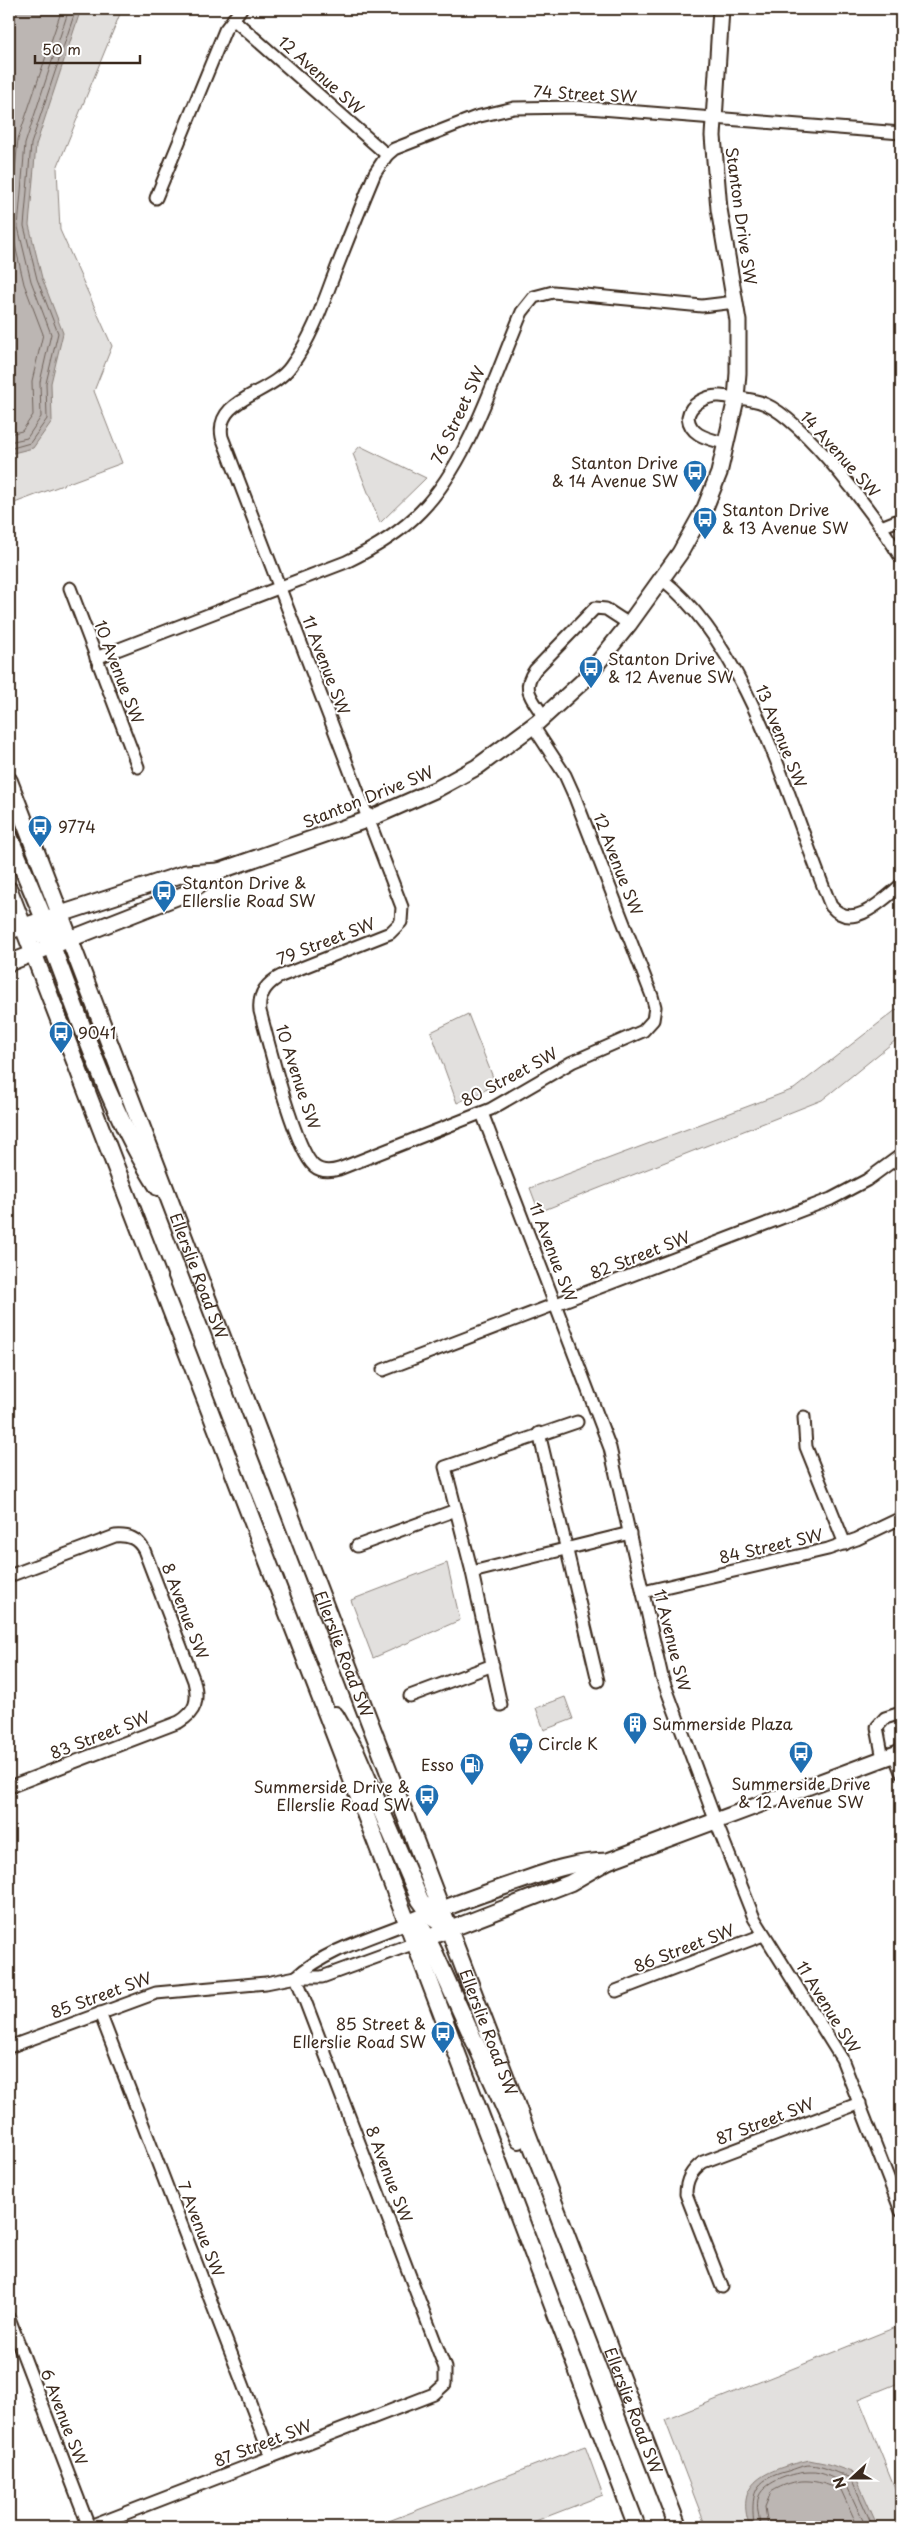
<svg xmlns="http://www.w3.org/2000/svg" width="910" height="2536" viewBox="0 0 910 2536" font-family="'Playpen Sans',sans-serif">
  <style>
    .green { fill: #e2e0de; stroke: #8e857e }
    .water { fill: #bcb6b3; stroke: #887e77 }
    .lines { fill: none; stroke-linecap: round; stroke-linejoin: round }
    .shore { stroke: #6f625a; stroke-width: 1 }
    .minor-casing { stroke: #3b2a1e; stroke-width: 15 }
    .tertiary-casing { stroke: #3b2a1e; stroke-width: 19 }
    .secondary-casing { stroke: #3b2a1e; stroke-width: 20 }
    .minor { stroke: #fff; stroke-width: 11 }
    .tertiary { stroke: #fff; stroke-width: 15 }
    .secondary { stroke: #fff; stroke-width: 16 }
    .labels { text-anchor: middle; stroke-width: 4; stroke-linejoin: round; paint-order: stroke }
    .street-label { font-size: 16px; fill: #3b2a1e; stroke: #fff }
    .poi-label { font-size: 16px; fill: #3b2a1e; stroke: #fff; text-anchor: start }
  </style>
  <rect width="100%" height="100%" fill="#fff"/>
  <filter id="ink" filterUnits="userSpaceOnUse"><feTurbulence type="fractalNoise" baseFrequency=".02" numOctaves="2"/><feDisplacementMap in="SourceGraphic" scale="10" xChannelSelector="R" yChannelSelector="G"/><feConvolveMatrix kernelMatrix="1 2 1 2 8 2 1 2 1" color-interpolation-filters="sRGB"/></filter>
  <g filter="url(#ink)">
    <g class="green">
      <path d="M9,9H122L57,168L60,230L112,346L94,391L122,463L9,505Z"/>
      <path d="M360,446L426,478L380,523L353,454Z"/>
      <path d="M901,1006V1036L822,1100L539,1212L530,1188L794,1089Z"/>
      <path d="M468,1014L496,1085L457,1103L431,1032Z"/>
      <path d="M447,1563L460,1620L373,1658L351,1600Z"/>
      <path d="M565,1697L573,1719L544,1730L536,1708Z"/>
      <path d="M901,2325V2382L859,2399L901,2503V2527H706L665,2420Z"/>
      <path d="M585,2446L603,2495L520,2527H373Z"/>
    </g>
    <g class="water">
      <path d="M9,9H81L36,145L29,225L42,278L63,333L51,383L52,421L33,448L9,454Z"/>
      <path d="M809,2460L829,2464L854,2473L878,2527H750C732,2478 773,2469 809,2460Z"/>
    </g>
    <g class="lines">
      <g class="shore">
        <path d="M9,434L22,431L33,415L32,381L43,334L24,284L10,223L18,139L62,9"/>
        <path d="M9,442L27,438L41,417L40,382L51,334L31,281L18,227L25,144L69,9"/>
        <path d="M9,449L30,443L47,419L46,383L58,333L37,279L24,226L31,144L76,9"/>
        <path d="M754,2527C751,2494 752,2480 788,2471C795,2469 803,2465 810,2465C825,2466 838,2474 851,2478L873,2527"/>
        <path d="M760,2527C760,2517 755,2506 759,2496C765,2481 795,2472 810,2472C823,2471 835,2480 846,2484L866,2527"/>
        <path d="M768,2527L765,2507L771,2492C797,2476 815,2479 841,2490L858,2527"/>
      </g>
      <defs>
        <g id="minor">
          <path d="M233,19L387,155"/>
          <path d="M156,198L225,30L241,9"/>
          <path d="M727,444C711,439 690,437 688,417C690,404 707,395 720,396C734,398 752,398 765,404C806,422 877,518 901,558"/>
          <path d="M881,527L901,519"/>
          <path d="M662,579C751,650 788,802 831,906C852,932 883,900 901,885"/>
          <path d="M70,588L138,767"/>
          <path d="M96,658L346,562C373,549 400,533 421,511C469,462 495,375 522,312L534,297L553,292L702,306L735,302"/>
          <path d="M544,717C533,699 520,690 535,670L595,608L606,609L629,624"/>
          <path d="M533,726L565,775L574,795L652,996L655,1007L653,1020L643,1031L572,1062L491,1109L339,1169C329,1172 321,1172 314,1166C294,1148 268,1041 260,1011C258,994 267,983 281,976L390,933L401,922L402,907L222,437C214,398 271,395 291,366C310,340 321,310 332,280C346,244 360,209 375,173L387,155L394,149L476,117L514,108L576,107L901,133"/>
          <path d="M482,1113L610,1448L662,1677L716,1822L754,1918L842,2059L901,2211"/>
          <path d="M383,1370L831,1199L867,1180L901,1155"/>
          <path d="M804,1417L806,1447L845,1544"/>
          <path d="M539,1433L598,1681"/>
          <path d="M357,1546L456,1510"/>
          <path d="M472,1572L630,1533"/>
          <path d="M9,1576L115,1536C129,1535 137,1538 144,1550L194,1681C199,1700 196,1712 179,1722L9,1787"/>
          <path d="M643,1592L828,1549L857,1539L901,1518"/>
          <path d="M410,1696L493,1665"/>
          <path d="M501,1705L472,1572L445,1467L577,1422"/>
          <path d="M894,1754L901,1772"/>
          <path d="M883,1759L877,1727L885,1718L901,1713"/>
          <path d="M296,1977C326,1950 370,1938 407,1923"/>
          <path d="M616,1991L763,1935"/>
          <path d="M100,2013L271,2457"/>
          <path d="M9,2047L156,1993L266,1983L296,1977H322L415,1943"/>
          <path d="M722,2287L686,2194C686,2180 691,2171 703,2162L860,2103"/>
          <path d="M9,2318L89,2527"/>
          <path d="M90,2527L434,2394L445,2384V2368L296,1977"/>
        </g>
        <g id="tertiary">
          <path d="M9,931L186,873L219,871"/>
          <path d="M9,963L187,893L219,871L369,819L437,789L477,767L538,722L583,681L629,624L680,553L705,508L719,473L736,399L738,373V321L719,209L713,136L721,9"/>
          <path d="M407,1923C443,1908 479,1895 515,1883C546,1872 575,1861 608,1861"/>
          <path d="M417,1942L570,1883L608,1861L901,1752"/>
        </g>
        <g id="secondary">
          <path id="s1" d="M9,781L678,2527"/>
          <path d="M9,836L44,919L50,927L67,938"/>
          <path d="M9,890L415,1943L637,2527"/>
          <path d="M22,926L46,937L52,946C83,1027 111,1114 158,1187"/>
          <path d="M335,1715L356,1752L420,1900L433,1918L449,1929"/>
          <path d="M407,1923L423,1930L435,1954L519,2140"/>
        </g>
      </defs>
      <use href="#minor" class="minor-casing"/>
      <use href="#tertiary" class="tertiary-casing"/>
      <use href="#secondary" class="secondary-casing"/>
      <use href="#minor" class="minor"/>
      <use href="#tertiary" class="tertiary"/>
      <use href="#secondary" class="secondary"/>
    </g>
  </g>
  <defs>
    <symbol id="bus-pin" viewBox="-11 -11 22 30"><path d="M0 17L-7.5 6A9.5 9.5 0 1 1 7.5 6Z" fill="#1f6fb2" stroke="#fff"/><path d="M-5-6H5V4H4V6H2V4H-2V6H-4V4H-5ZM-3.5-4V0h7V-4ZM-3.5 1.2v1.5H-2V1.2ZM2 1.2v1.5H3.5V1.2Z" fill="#fff"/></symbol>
    <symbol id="building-pin" viewBox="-11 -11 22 30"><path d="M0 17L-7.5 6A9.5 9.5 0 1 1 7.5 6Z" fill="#1f6fb2" stroke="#fff"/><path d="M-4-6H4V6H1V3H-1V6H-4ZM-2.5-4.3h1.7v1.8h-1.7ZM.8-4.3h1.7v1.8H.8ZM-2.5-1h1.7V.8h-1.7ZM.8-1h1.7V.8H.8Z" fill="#fff"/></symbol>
    <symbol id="supermarket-pin" viewBox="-11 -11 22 30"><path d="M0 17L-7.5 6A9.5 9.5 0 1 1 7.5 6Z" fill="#1f6fb2" stroke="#fff"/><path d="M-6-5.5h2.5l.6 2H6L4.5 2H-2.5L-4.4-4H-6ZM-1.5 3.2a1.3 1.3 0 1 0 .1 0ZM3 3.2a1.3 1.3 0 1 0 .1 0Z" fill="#fff"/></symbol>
    <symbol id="fuel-pin" viewBox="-11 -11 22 30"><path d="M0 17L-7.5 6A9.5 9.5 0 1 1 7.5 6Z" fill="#1f6fb2" stroke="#fff"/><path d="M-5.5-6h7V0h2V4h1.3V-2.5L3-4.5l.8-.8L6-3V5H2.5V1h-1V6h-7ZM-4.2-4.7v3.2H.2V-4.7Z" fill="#fff"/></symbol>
  </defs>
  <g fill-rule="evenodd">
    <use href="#bus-pin" x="681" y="458" width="28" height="38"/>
    <use href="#bus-pin" x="691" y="505" width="28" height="38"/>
    <use href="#bus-pin" x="577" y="654" width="28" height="38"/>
    <use href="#bus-pin" x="26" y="813" width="28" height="38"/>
    <use href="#bus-pin" x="150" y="878" width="28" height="38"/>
    <use href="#bus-pin" x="47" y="1019" width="28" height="38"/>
    <use href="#building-pin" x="621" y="1710" width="28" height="38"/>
    <use href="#supermarket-pin" x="507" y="1730" width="28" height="38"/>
    <use href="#bus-pin" x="787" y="1739" width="28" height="38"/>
    <use href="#fuel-pin" x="458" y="1751" width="28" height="38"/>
    <use href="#bus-pin" x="413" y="1782" width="28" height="38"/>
    <use href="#bus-pin" x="429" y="2019" width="28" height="38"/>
  </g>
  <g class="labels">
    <g class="street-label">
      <text transform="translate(321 75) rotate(42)" y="6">12 Avenue SW</text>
      <text transform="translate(585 94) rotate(3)" y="6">74 Street SW</text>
      <text transform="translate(741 216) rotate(82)" y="6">Stanton Drive SW</text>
      <text transform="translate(458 415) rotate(-65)" y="6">76 Street SW</text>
      <text transform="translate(840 454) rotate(48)" y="6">14 Avenue SW</text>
      <text transform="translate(326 665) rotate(69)" y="6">11 Avenue SW</text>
      <text transform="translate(119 672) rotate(69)" y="6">10 Avenue SW</text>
      <text transform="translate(781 736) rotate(68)" y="6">13 Avenue SW</text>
      <text transform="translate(368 797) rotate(-22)" y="6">Stanton Drive SW</text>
      <text transform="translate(618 864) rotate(69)" y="6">12 Avenue SW</text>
      <text transform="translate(326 941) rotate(-21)" y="6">79 Street SW</text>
      <text transform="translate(298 1077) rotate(72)" y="6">10 Avenue SW</text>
      <text transform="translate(509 1077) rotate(-28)" y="6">80 Street SW</text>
      <text transform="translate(553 1252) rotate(69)" y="6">11 Avenue SW</text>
      <text transform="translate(640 1255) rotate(-21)" y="6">82 Street SW</text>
      <text dy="6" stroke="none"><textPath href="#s1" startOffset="530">Ellerslie Road SW</textPath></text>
      <text transform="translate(771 1546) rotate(-13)" y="6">84 Street SW</text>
      <text transform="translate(185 1611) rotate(69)" y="6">8 Avenue SW</text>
      <text transform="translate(672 1640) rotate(76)" y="6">11 Avenue SW</text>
      <text dy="6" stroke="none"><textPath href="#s1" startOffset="935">Ellerslie Road SW</textPath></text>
      <text transform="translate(100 1735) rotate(-21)" y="6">83 Street SW</text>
      <text transform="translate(684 1948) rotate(-21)" y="6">86 Street SW</text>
      <text transform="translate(101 1995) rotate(-20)" y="6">85 Street SW</text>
      <text transform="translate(828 2007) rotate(58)" y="6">11 Avenue SW</text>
      <text dy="6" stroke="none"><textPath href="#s1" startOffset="1340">Ellerslie Road SW</textPath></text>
      <text transform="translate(765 2121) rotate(-21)" y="6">87 Street SW</text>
      <text transform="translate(389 2174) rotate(69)" y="6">8 Avenue SW</text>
      <text transform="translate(201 2229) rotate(69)" y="6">7 Avenue SW</text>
      <text dy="6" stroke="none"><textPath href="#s1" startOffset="1745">Ellerslie Road SW</textPath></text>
      <text transform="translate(64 2417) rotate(69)" y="6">6 Avenue SW</text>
      <text transform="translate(263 2443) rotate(-21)" y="6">87 Street SW</text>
    </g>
    <g class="poi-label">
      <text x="678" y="469" text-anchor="end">Stanton Drive<tspan x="678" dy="18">&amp; 14 Avenue SW</tspan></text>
      <text x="722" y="516">Stanton Drive<tspan x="722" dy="18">&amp; 13 Avenue SW</tspan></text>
      <text x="608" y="665">Stanton Drive<tspan x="608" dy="18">&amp; 12 Avenue SW</tspan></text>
      <text x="58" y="833">9774</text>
      <text x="182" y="889">Stanton Drive &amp;<tspan x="182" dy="18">Ellerslie Road SW</tspan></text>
      <text x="78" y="1039">9041</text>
      <text x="652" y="1730">Summerside Plaza</text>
      <text x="538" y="1750">Circle K</text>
      <text x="454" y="1771" text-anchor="end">Esso</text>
      <text x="801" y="1790" text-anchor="middle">Summerside Drive<tspan x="801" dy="18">&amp; 12 Avenue SW</tspan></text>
      <text x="410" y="1793" text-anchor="end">Summerside Drive &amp;<tspan x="410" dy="18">Ellerslie Road SW</tspan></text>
      <text x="426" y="2030" text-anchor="end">85 Street &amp;<tspan x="426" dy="18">Ellerslie Road SW</tspan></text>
    </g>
  </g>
  <rect width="910" height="2536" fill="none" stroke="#fff" stroke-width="30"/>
  <rect x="15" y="15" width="880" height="2506" fill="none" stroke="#3b2a1e" stroke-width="2" filter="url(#ink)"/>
  <g transform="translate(852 2478) rotate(249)" stroke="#ffffff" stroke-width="4" paint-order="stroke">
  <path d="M0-4L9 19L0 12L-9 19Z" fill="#3b2a1e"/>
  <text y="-8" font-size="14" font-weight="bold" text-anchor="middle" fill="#3b2a1e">N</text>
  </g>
  <path d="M35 55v8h105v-8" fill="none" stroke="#3b2a1e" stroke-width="2.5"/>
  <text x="42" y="55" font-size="15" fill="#3b2a1e" stroke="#ffffff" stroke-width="4" paint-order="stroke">50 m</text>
</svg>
